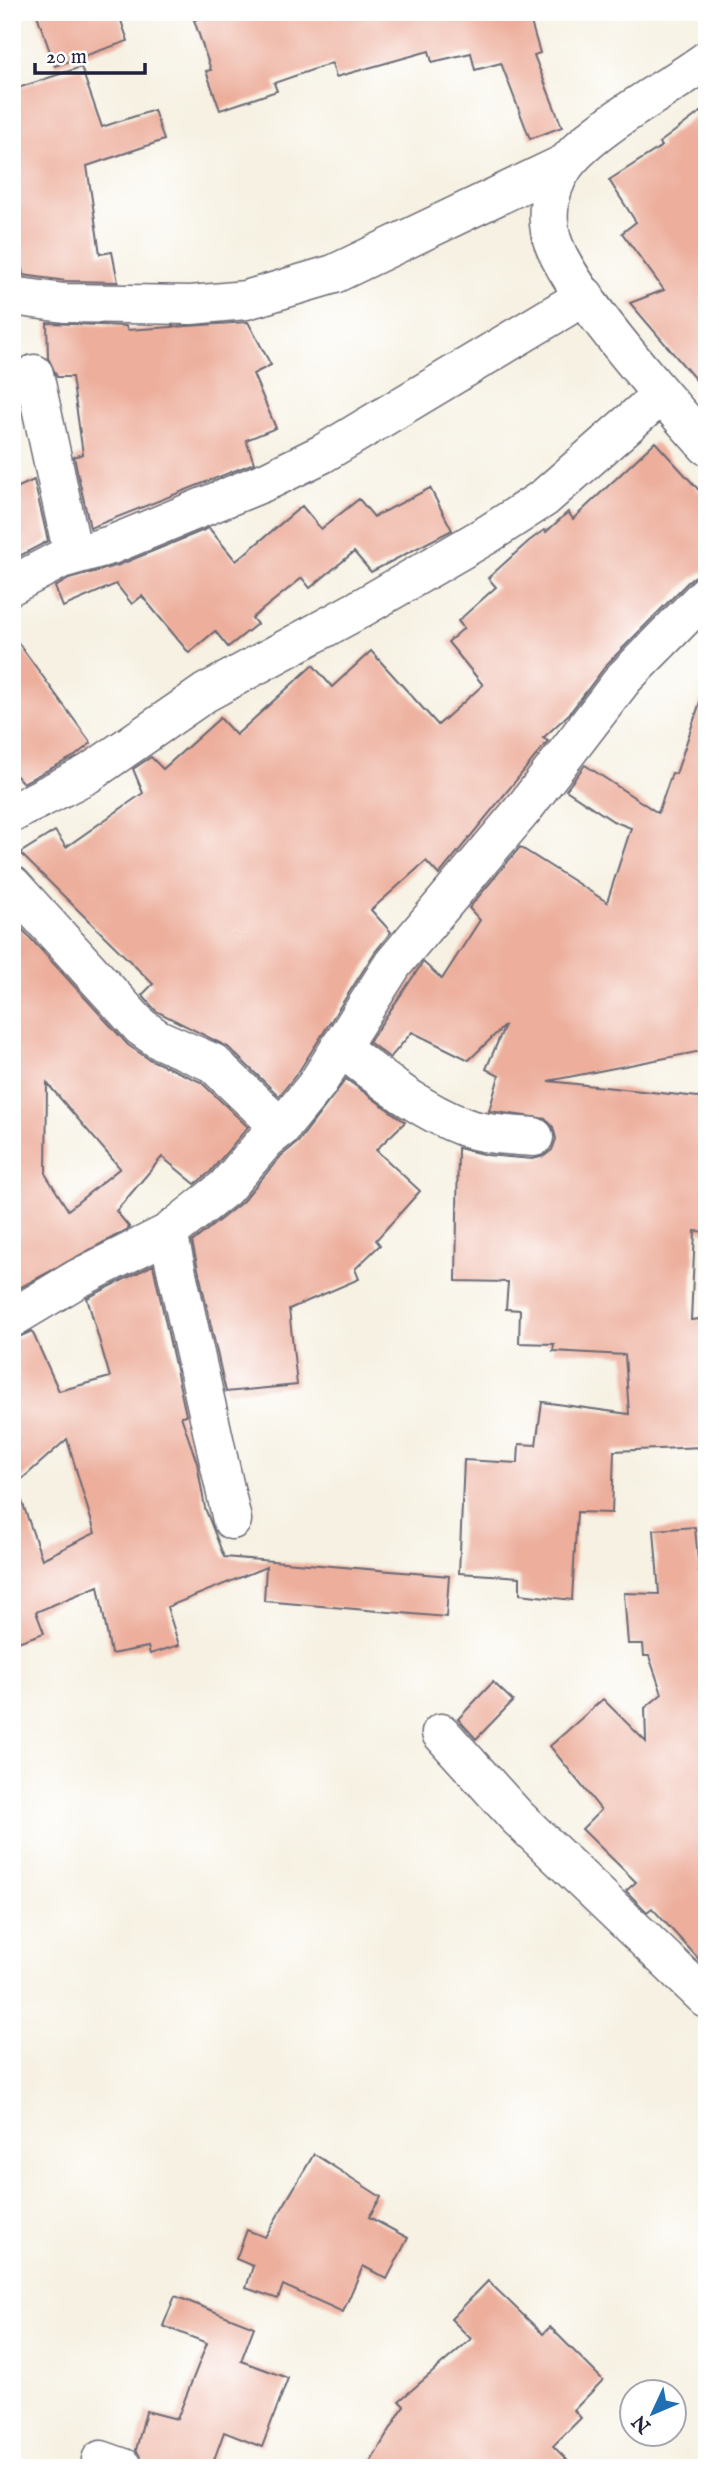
<svg xmlns="http://www.w3.org/2000/svg" width="719" height="2480" viewBox="0 0 719 2480" font-family="'IM FELL English',serif">
  <style>
    .building { fill: #edaf9c; fill-rule: evenodd }
    .lines { fill: none; stroke-linecap: round; stroke-linejoin: round }
    .minor-casing { stroke: #6c6a75; stroke-width: 41 }
    .minor { stroke: #fff; stroke-width: 38 }
  </style>
  <rect width="100%" height="100%" fill="#fff"/>
  <filter id="ink" filterUnits="userSpaceOnUse"><feTurbulence type="fractalNoise" baseFrequency=".0143" numOctaves="2"/><feDisplacementMap in="SourceGraphic" scale="14" xChannelSelector="R" yChannelSelector="G"/><feConvolveMatrix kernelMatrix="1 2 1 2 8 2 1 2 1" color-interpolation-filters="sRGB"/></filter>
  <filter id="wash" filterUnits="userSpaceOnUse"><feTurbulence type="fractalNoise" baseFrequency=".00686" numOctaves="4" result="noise"/><feDisplacementMap in="SourceGraphic" scale="28" xChannelSelector="R" yChannelSelector="G"/><feGaussianBlur stdDeviation="1.57" result="paint"/><feColorMatrix in="noise" values="0 0 0 0 0 0 0 0 0 0 0 0 0 0 0 0 0 1.4 0 .05"/><feComposite in="paint" operator="in"/></filter>
  <g filter="url(#wash)">
    <rect width="100%" height="100%" fill="#f6f1e2"/>
    <g id="blocks">
      <g class="building">
        <path d="M36,12H118L128,41L55,66Z"/>
        <path d="M218,12H528L540,53L534,55L562,127L530,139L501,63L475,70L471,53L432,62L429,51L336,77L332,63L274,83L277,91L220,110L206,71L211,70L194,20Z"/>
        <path d="M81,67L102,127L154,110L164,140L87,166L100,254L112,252L118,282L66,281L23,275L19,252L12,208V90Z"/>
        <path d="M707,107V393L630,303L664,290L622,233L636,222L609,180L662,146L659,143Z"/>
        <path d="M248,322L271,365L253,374L276,428L246,440L254,463L90,528L74,457L83,454L72,377H57L48,358L47,323L126,326L127,330Z"/>
        <path d="M655,442L707,499V569L691,579L608,663L569,714L543,738L548,741L439,875L426,861L371,910L391,932L375,952L299,1071L279,1096L228,1047L156,1011L142,995L153,984L20,853L55,831L66,847L143,793L133,769L151,757L163,769L220,718L236,735L313,665L332,687L371,651L438,725L483,685L448,642L464,628L458,621L496,587L488,578L529,541L544,530L546,532L568,512L573,519Z"/>
        <path d="M34,480L48,541L12,560V490Z"/>
        <path d="M430,488L452,530L371,572L354,552L310,588L302,578L252,618L257,624L228,647L215,631L189,653L142,596L132,604L116,584L63,607L55,587L69,579L119,565L209,528L236,561L302,506L321,529L359,499L374,517Z"/>
        <path d="M12,634L91,743L75,756L23,783L12,771Z"/>
        <path d="M701,699L707,700V1050L548,1081L707,1098V1232L695,1231L691,1320L707,1318V1408H700L702,1447L614,1451L612,1513L577,1512L572,1600L520,1594V1577L459,1573L464,1460L518,1463L519,1444L536,1445L542,1402L629,1414L625,1355L553,1351L554,1344L519,1343L520,1310L506,1309L508,1282L456,1281L458,1148L487,1155L533,1159L544,1156L552,1150L556,1139L553,1127L546,1119L489,1111L499,1076L486,1069L505,1025L469,1060L412,1032L390,1058L369,1042L423,962L442,979L480,920L469,908L520,847L607,902L631,828L613,821L566,790L585,765L658,813L672,773L676,774Z"/>
        <path d="M12,918L128,1045L149,1059L201,1082L248,1127L210,1172L195,1184L162,1157L116,1211L130,1228L12,1292ZM47,1083L120,1168L68,1210L46,1175Z"/>
        <path d="M346,1079L405,1122L376,1150L420,1191L376,1240L380,1245L355,1269L359,1279L289,1309L297,1385L226,1392L192,1242L242,1202L281,1156L298,1142Z"/>
        <path d="M153,1265L186,1415L181,1416L197,1463L205,1508L224,1557L449,1576L446,1617L264,1601L266,1567L167,1607L179,1645L150,1654L148,1647L111,1654L98,1586L36,1612L44,1633L12,1644V1340L32,1331L59,1391L110,1377L87,1298ZM67,1439L95,1533L42,1559L17,1487H13Z"/>
        <path d="M695,1527L699,1572L707,1570V1968L652,1908L647,1912L626,1891L636,1882L582,1829L601,1810L550,1746L603,1699L646,1742L645,1708L662,1694L649,1656H644L643,1644H628L624,1593L659,1594L654,1530Z"/>
        <path d="M493,1682L513,1701L476,1739L458,1719Z"/>
        <path d="M314,2154L381,2197L369,2217L408,2238L387,2279L363,2266L343,2312L283,2285L278,2299L246,2288L253,2266L236,2259L247,2230L265,2237Z"/>
        <path d="M488,2281L543,2334L550,2327L603,2380L574,2410L581,2418L553,2446L575,2468H367L404,2406L399,2401L471,2339L451,2319Z"/>
        <path d="M175,2296L254,2327L241,2361L288,2378L262,2447L224,2432L211,2468H160L145,2464L136,2450L146,2411L177,2419L207,2343L163,2326Z"/>
      </g>
    </g>
  </g>
  <g filter="url(#ink)">
    <use href="#blocks" fill-opacity="0" stroke="#6c6a75" stroke-width="2"/>
    <g class="lines">
      <defs>
        <g id="minor">
          <path d="M707,60C668,89 592,128 565,165C551,185 546,208 550,231C557,279 671,406 707,446"/>
          <path d="M12,296L64,303L191,305L246,300L334,274L566,163"/>
          <path d="M34,374L73,555"/>
          <path d="M12,585L61,559L111,545L269,480L322,454L585,296"/>
          <path d="M12,813L88,774L205,693L358,610L490,533L544,498L661,395"/>
          <path d="M12,885L141,1027L158,1039L213,1063L281,1128"/>
          <path d="M340,1047C378,1076 418,1110 464,1127C486,1135 511,1135 534,1137"/>
          <path d="M12,1318L77,1279L168,1233"/>
          <path d="M232,1520L168,1233L225,1188L266,1140L281,1128L317,1084L393,964L525,807L624,678L707,594"/>
          <path d="M441,1733L517,1817L707,1999"/>
          <path d="M101,2460L124,2468"/>
        </g>
      </defs>
      <use href="#minor" class="minor-casing"/>
      <use href="#minor" class="minor"/>
    </g>
  </g>
  <rect width="719" height="2480" fill="none" stroke="#fff" stroke-width="42"/>
  <g transform="translate(653 2413) rotate(226)"><circle r="33" fill="#ffffff" stroke="#a7a7b1" stroke-width="2"/>
  <path d="M0-5L12 26L0 18L-12 26Z" fill="#1f6fb2"/>
  <text y="-10" font-size="19" font-weight="bold" text-anchor="middle" fill="#22223b">N</text>
  </g>
  <path d="M35 63v10h110v-10" fill="none" stroke="#22223b" stroke-width="3.5"/>
  <text x="46" y="63" font-size="21" fill="#22223b" stroke="#ffffff" stroke-width="5" paint-order="stroke">20 m</text>
</svg>
